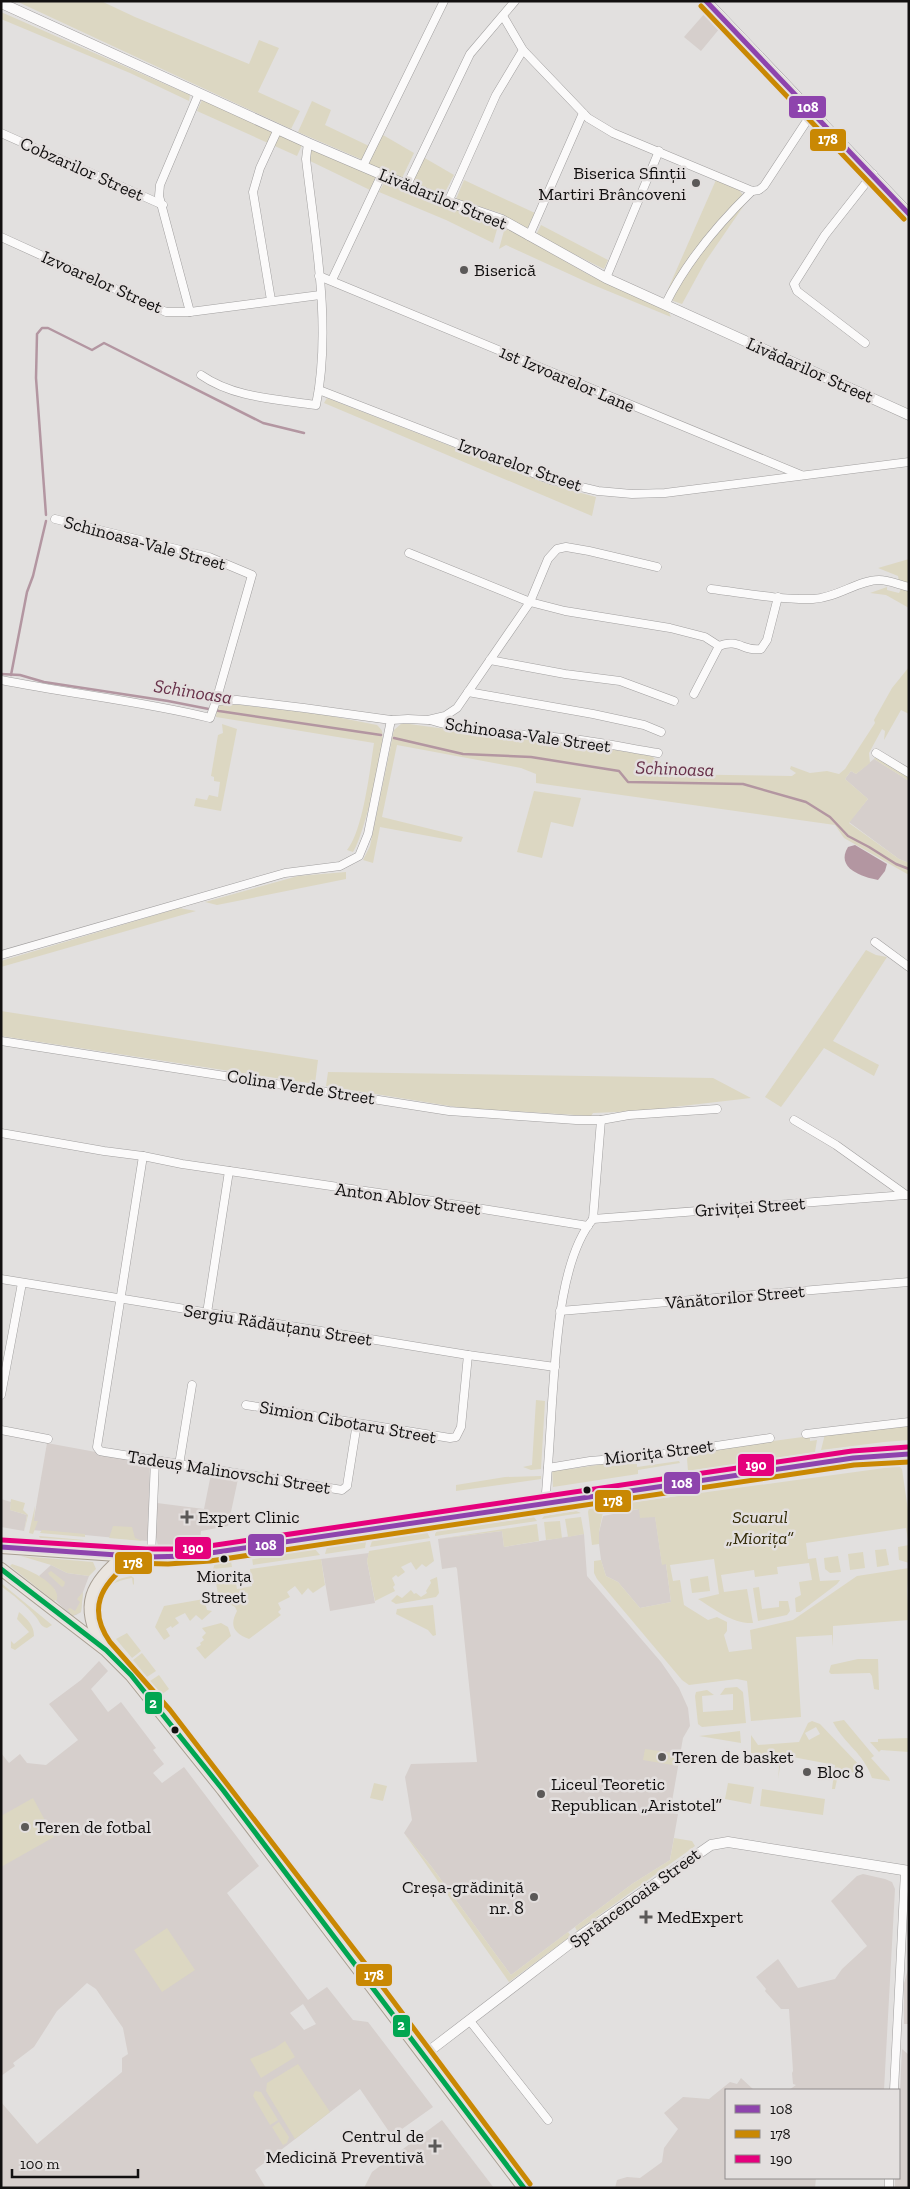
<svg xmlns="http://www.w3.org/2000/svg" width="910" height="2189" viewBox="0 0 910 2189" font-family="'Zilla Slab',serif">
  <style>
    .built { fill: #d6cfcc; fill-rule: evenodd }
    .green { fill: #dcd7c2; fill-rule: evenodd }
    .water { fill: #b396a1 }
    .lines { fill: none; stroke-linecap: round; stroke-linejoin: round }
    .stream { stroke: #b396a1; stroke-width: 2.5 }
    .minor-casing { stroke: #a19f9f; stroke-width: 9 }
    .tertiary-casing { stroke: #a19f9f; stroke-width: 11 }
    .primary-casing { stroke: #a89f93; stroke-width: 14 }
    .minor { stroke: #fbfafa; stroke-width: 8 }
    .tertiary { stroke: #fbfafa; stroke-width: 10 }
    .primary { stroke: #eae5df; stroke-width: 12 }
    .bus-1-casing { stroke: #e3dfde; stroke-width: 9 }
    .bus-2-casing { stroke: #e3dfde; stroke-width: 9 }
    .bus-3-casing { stroke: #e3dfde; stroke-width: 9 }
    .bus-4-casing { stroke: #e3dfde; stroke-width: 9 }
    .bus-1 { stroke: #8e44ad; stroke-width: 5 }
    .bus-2 { stroke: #c98803; stroke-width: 5 }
    .bus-3 { stroke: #e5007d; stroke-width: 5 }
    .bus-4 { stroke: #00a651; stroke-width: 5 }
    .poi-dot { fill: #5b5958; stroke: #e3dfde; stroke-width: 2 }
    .bus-dot { fill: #121010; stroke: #e3dfde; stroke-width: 2 }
    .labels { text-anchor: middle; stroke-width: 5; stroke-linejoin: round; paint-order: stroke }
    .bus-label { font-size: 17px; fill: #121010; stroke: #e3dfde }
    .street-label { font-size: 18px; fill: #121010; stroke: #e3dfde }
    .poi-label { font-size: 18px; fill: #121010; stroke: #e3dfde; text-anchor: start }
    .park-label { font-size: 18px; font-style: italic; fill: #332b08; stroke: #e3dfde }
    .water-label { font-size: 19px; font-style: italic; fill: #673049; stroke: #e3dfde }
    .line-badge { stroke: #e3dfde; stroke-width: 2 }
    .badge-label { font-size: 14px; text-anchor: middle; font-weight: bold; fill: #fff }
  </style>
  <rect width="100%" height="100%" fill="#e2e0df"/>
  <g class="built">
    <path d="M706,12L720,28L701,51L684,37Z"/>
    <path d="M874,759L909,781V863L899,859L849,822L868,799L845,779L851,771L856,774Z"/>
    <path d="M47,1443L150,1462L148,1541L32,1530Z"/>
    <path d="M211,1474L238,1479L228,1526L201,1531L200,1544L181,1543V1547L158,1546L155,1533L157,1503L204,1509Z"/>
    <path d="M1,1499L11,1502L10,1510L27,1515L24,1531L1,1527Z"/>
    <path d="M639,1509L655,1516L662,1564H666L671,1602L640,1608L618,1582L606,1576L601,1560L599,1544V1532L603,1516Z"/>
    <path d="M502,1531L504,1547L584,1534L587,1576L661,1662L679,1688L688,1708L690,1726L683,1738L670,1813L678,1814L670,1860L632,1884L511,1975L431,1866L404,1833L412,1820L405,1777L411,1764L477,1762L457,1569L456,1567L442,1569L438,1539Z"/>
    <path d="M369,1553L367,1561L375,1603L330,1611L321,1559Z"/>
    <path d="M51,1565L67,1573L89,1576L83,1592L81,1612L76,1615L72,1616L56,1601L55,1590L39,1576Z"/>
    <path d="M99,1661L108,1671L91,1689L108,1712L121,1702L156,1748L153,1750L164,1764L153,1773L162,1783L184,1767L259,1866L227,1893L308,2000L327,1987L353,2020L368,2022L433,2107L392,2136L360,2089L255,2170L266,2188H1V2102L37,2144L122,2072V2058L128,2054L123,2028L96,1989L87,1983L57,2011L34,2047L13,2063L15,2066L1,2076V1753L9,1763L20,1754L27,1763L46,1765L78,1740L49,1704L81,1680ZM303,2004L316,2024L304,2030L290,2013Z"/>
    <path d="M863,1874L885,1879L892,1882L895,1889L884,2090H789L796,2085L793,2084L792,2073L793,2071L789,2009H781L765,1991L766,1989L756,1977L778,1959L798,1988L835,1979L842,1969L867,1946L831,1901L857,1876Z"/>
    <path d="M909,1966V2024H904V1983Z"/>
    <path d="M902,2049L909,2055V2188H895V2178H899V2111Z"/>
    <path d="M741,2078L754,2090H726V2178H816L815,2188H615L617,2180L627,2177L640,2178L662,2162L664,2148L678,2129L664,2113L683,2097L709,2099L730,2082L737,2084Z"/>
    <path d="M442,2120L494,2188H364L372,2172Z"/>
  </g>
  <g class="green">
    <path d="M16,1H101L135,17L249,64L259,40L279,48L258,92L300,111L291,129Z"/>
    <path d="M1,12L190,95L189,101L130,73L1,19Z"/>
    <path d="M202,100L302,145L297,156L197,111Z"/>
    <path d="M312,101L331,110L325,125L369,146L363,160L298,132Z"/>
    <path d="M383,135L414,153L402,178L368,164Z"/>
    <path d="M312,148L376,177L370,190L308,160Z"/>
    <path d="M423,157L454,175L443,196L411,182Z"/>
    <path d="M464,180L535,213L527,229L500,213L456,199Z"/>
    <path d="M716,180L738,189L743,195L722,216L665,296Z"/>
    <path d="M385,181L498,226L493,243L446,220L379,192Z"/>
    <path d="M749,198L705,262L682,304L673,301C674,282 733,215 749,198Z"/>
    <path d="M541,225L608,260L604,269L536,235Z"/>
    <path d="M505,227L591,276L668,310L671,317L591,284L506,245L499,249Z"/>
    <path d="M327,398L548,484L596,497L592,516L324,403Z"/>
    <path d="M909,559V584L899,581L898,576L878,568Z"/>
    <path d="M887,587V590L899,593L901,589L909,591V608L886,595L870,593Z"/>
    <path d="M909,667V714L901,710L884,740L885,731L882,729L869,753L870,763L856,774L851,771L845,779L868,799L849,823L899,859L909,863V875L844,838L835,825L536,783V774L521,768L397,745L382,817L463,837L461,842L380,827L373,863L363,860L370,846L394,730L402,723L519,739L561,741L651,756L661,762L657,774L792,776L796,773L790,769L791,766L810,773L827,771L839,774L845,769L875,723L874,720L892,688Z"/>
    <path d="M224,703L326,715L377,725C379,727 381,729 382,731C386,747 363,838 353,852L347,850C363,831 370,769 374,743L216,717L217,707Z"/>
    <path d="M222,724L237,729L221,811L194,806L196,798L207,800L209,795L218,797L220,782L214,781V777L211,776L218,735L223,733Z"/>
    <path d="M876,756L909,776V781L874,759Z"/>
    <path d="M534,791L581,798L573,827L551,822L542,858L517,852Z"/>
    <path d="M346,872V879L217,905L205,902L298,876Z"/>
    <path d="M179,908L196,911L1,967V961Z"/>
    <path d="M866,950L876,955L887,957L833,1041L879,1065L874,1076L824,1048L781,1107L765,1097Z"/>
    <path d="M1,1011L318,1060L315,1084L1,1036Z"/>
    <path d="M328,1072L713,1078L751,1098L639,1111L593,1113L591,1116L462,1108L326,1086Z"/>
    <path d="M536,1400L545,1401L541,1469L531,1470L523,1467L532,1465Z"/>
    <path d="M909,1424V1440L884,1442L821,1450L825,1434Z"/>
    <path d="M810,1436V1441L817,1440L815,1452L688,1471L687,1459L690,1452Z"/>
    <path d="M679,1461L680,1463L638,1470V1474L553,1487L552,1469L567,1466L571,1469L604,1464L605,1465L637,1464V1467Z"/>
    <path d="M899,1466L902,1469L909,1517V1563L899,1560L898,1547L909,1545L906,1528L806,1543L808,1559L816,1558L820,1581L840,1580L837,1584L800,1612H796L795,1598L801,1595L799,1582L812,1580L809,1563L777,1567L778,1574L755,1577L754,1570L721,1575L724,1592L747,1589L753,1623C733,1624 714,1609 698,1599L719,1594L714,1559L670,1565L673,1581L680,1580L684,1605L708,1620L717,1617L727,1622V1631L724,1635L729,1652L752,1649L750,1630L793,1620L857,1576L909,1568L907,1591L909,1620L833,1626V1647L832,1635L796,1637L801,1717L751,1721L747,1681L737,1679L689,1685L682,1680L597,1579L594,1573V1561L601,1560L606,1576L618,1582L640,1608L671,1602L666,1564L662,1565L655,1517L640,1518L639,1509L626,1511L627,1503Z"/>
    <path d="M541,1476V1479L456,1491V1485L505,1477Z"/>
    <path d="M11,1499L25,1503L23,1510L28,1515L24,1532L27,1515L10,1510Z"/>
    <path d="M35,1506L34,1521H38L33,1534L29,1533Z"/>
    <path d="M604,1507L599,1532V1544L592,1545L588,1512L589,1508Z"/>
    <path d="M576,1511L581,1513L542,1519L544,1516Z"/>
    <path d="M534,1517L537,1521L435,1536V1534L437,1531Z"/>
    <path d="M581,1517L584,1534L568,1537L565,1519Z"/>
    <path d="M560,1521L562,1538L546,1540L544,1522Z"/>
    <path d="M537,1524L539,1541L504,1547L502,1531L438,1539Z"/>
    <path d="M113,1526L132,1527L135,1538L143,1541L109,1538Z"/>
    <path d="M42,1530L85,1534V1537L40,1533Z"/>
    <path d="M427,1532L430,1538L370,1547L372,1541Z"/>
    <path d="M39,1536L84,1540L82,1542L40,1539Z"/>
    <path d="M430,1541L434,1561L426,1567L422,1564L416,1570L411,1562L401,1567L405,1572L398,1577L396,1575L392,1578L395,1585L393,1587L395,1591L375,1601L367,1561L369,1551Z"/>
    <path d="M366,1542L365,1548L325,1554L327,1547Z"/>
    <path d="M315,1549L320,1555L253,1565L252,1558Z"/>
    <path d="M886,1549L889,1565L877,1567L875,1550Z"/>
    <path d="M863,1552L865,1568L850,1570L848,1554Z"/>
    <path d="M21,1556L93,1562L96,1569L89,1576L67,1573L51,1565Z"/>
    <path d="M838,1556L841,1572L830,1573L825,1569L824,1558Z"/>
    <path d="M321,1559L325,1585L313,1593L308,1588L302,1595L295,1586L287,1592L290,1597L278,1603L281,1609L278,1612L281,1615L249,1639C234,1633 229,1626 237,1611L235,1607L219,1598L214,1574L234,1571L237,1589L252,1586L250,1569Z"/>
    <path d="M231,1561L232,1567L213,1569L215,1563Z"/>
    <path d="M12,1564C25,1568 61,1583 57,1600L54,1601L10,1566Z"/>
    <path d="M51,1571L65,1582L64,1586L62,1587L49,1575L48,1573Z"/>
    <path d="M131,1576L134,1578V1584L133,1585L132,1578C109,1582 99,1590 102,1615L97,1616C96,1589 107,1581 131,1576Z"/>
    <path d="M708,1576L710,1591L692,1593L690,1579Z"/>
    <path d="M437,1577L439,1593L436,1597L396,1604L391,1601L397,1595L402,1598L411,1590L414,1594L416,1593L421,1597L427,1593L426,1591L431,1583L430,1580Z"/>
    <path d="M1,1583L52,1625L47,1628C40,1626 40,1622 36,1617C26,1605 13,1595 1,1586Z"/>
    <path d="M759,1587L762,1609L779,1607V1601H788L790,1611L787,1615L758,1621L753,1588Z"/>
    <path d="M83,1592L81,1612L72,1616L68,1609L70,1608L75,1611L80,1602L77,1599Z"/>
    <path d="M204,1599L207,1610L212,1611L202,1620L196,1615L190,1621L185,1613L175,1618L179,1623L172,1628L171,1626L166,1629L170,1636L164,1640L155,1627L164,1606Z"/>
    <path d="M433,1605L436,1635L433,1636L428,1630L396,1614L397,1609Z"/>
    <path d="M19,1612C27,1619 34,1625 34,1636L15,1650L11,1648V1641L14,1644L29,1632L17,1619Z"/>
    <path d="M221,1623L228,1627L231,1636L205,1659L196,1648L201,1645L200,1643L204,1640L202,1637L206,1633L202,1628Z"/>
    <path d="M127,1633L141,1651L132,1658L116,1639Z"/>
    <path d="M142,1653L156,1671L147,1677L133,1660Z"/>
    <path d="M858,1659H878L879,1690L874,1689L872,1676L870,1673L831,1674L829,1672L831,1665Z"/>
    <path d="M159,1675L169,1689L161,1695L150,1681Z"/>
    <path d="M737,1687L743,1692L746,1723L702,1727L698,1724L695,1696L696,1692L707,1690L714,1695L702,1696L703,1712L733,1710V1694L720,1695L725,1688Z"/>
    <path d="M844,1720L874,1756L871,1758L889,1778L890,1781L872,1778C863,1752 845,1745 833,1722Z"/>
    <path d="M812,1721L820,1724L862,1768L865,1775L839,1770L835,1789H832L835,1765L782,1755L778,1779L780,1757L751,1753V1735L758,1745L799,1742L808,1723ZM816,1727L820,1734L809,1740L805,1733Z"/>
    <path d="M740,1731L741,1743L699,1736Z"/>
    <path d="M909,1738V1752L881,1750L879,1752L870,1742H878V1739Z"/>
    <path d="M645,1749L680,1754L678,1766L643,1760Z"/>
    <path d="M374,1783L387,1786L383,1801L370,1798Z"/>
    <path d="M728,1783L754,1787L751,1804L725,1799Z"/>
    <path d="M762,1789L825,1799L823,1815L760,1806Z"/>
    <path d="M33,1798L54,1837L1,1867V1816Z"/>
    <path d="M404,1833L431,1866L511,1975L568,1932L571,1936L509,1982Z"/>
    <path d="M674,1838L692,1841L695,1846L577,1931L575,1927L632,1884L670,1860Z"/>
    <path d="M167,1928L195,1970L162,1992L134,1950Z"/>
    <path d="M285,2041L295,2057L261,2078L250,2059L275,2048Z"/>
    <path d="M298,2064L330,2112L295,2139L266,2091L267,2083Z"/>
    <path d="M255,2091L261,2092L278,2120L270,2125L253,2096Z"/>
    <path d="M279,2122L289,2137L287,2143L283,2145L272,2127Z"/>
  </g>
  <path class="water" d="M855,845L887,864L885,871L878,880C862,877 835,868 848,847Z"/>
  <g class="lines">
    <g class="stream">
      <path d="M46,515L36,378L37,334L42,328H48L92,350L104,343L263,423L304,433"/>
      <path d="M1,674L20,675L44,682L168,701L219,711L381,735"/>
      <path d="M11,675L27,592L33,576L46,521"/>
      <path d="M394,738L463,754L531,757L619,771L628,782L743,784L806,802L830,817L848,836L869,847L896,864L909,869"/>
    </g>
    <defs>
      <g id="minor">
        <path d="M503,16L523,50L588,118L613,133L752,191"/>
        <path d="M1,133L163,205"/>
        <path d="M363,166L444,1"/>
        <path d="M407,185L470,54L515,1"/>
        <path d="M752,191L759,190L764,186L812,113"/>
        <path d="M448,202L496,95L523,50"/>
        <path d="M529,236L583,113"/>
        <path d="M1,237L166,312H190L320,295"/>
        <path d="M319,276L801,475"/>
        <path d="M606,278L659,151"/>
        <path d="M332,280L382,174"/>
        <path d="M271,300L253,192L260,168L278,129"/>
        <path d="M665,305C686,262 718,224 752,191"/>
        <path d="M190,312L159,196L160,185L199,93"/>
        <path d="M865,343L797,291L794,284L825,235L873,174"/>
        <path d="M201,375C234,398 277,399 316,405C332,328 315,237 306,159L308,143"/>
        <path d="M319,390L551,480L598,491L632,494L665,493L909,462"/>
        <path d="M55,519L209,557L252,575L216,701"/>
        <path d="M409,553L530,602L565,611L670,628L705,637L719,646"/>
        <path d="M711,589C744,593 779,600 813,599C837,598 858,580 879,580C889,580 899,585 909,587"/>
        <path d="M490,660L565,674L620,681L674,701"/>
        <path d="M1,680C71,694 141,701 210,718L216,701L237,700L304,708L391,720L408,719L428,720L445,716L457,708L530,602L548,559L557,549L566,547L589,551L657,567"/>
        <path d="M468,692L593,714L644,725L661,732"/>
        <path d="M694,694L719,646C738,638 744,652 761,649L767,640L778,597"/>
        <path d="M430,720C474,734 518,733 563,738C595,741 627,748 658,753"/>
        <path d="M876,753L909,773"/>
        <path d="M875,942L909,967"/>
        <path d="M1,955L285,873L340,866L359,856L368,834L391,720"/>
        <path d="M1,1041L449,1111L576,1120H601L629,1115L717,1109"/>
        <path d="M794,1120L836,1145L906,1195"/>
        <path d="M1,1133L104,1151L143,1156L182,1164L433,1201L588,1226"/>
        <path d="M143,1156L97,1447L100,1451L105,1452L342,1490L347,1486L357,1423"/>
        <path d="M593,1219L906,1195"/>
        <path d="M1,1279L468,1355L555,1367"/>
        <path d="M560,1311L909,1282"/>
        <path d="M207,1313L229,1171"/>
        <path d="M1,1395L22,1283"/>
        <path d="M246,1405L450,1438L456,1437L461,1427L468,1355"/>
        <path d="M1,1430L48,1439"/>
        <path d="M806,1434L909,1422"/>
        <path d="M179,1465L192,1385"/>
        <path d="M548,1468L590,1461L649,1456L770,1438"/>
        <path d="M545,1505C548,1471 550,1437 552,1403C556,1351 559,1260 593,1219L601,1120"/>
        <path d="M151,1557L155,1460"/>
        <path d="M470,2021L548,2120"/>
        <path d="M894,2090L905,1871"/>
        <path d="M889,2188V2178"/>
      </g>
      <g id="tertiary">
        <path d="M706,1L909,214"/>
        <path d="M1,3L308,143L432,196L502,220L606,278L909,415"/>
        <path d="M424,2055L577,1938L711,1845L728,1842L909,1871"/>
      </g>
      <g id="primary">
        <path d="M1,1547L146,1557L190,1556L538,1506L853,1458L909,1454"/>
        <path d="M1,1569L106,1650L131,1675L223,1790L524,2188"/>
        <path d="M103,1646C79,1606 91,1582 126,1555"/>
      </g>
    </defs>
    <use href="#minor" class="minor-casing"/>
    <use href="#tertiary" class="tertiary-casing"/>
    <use href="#primary" class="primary-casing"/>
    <use href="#minor" class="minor"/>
    <use href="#tertiary" class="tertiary"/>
    <use href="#primary" class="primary"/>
    <defs>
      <g id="bus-1">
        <path d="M706,1L909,214"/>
        <path d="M1,1547L146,1557L190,1556L853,1458L909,1454"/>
      </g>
      <g id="bus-2">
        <path d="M701,6L904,219"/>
        <path d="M530,2184L367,1966L170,1710L110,1642C87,1609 101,1585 129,1563L168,1564L210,1561L854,1465L909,1462"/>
      </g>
      <path id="bus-3" d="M2,1540L146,1549H189L852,1451L908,1447"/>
      <path id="bus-4" d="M1,1569L106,1650L131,1675L223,1790L524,2188"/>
    </defs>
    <use href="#bus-1" class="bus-1-casing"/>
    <use href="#bus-2" class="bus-2-casing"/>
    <use href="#bus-3" class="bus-3-casing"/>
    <use href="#bus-4" class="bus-4-casing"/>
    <use href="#bus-1" class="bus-1"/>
    <use href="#bus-2" class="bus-2"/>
    <use href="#bus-3" class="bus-3"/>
    <use href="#bus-4" class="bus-4"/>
  </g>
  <g class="poi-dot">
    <circle cx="696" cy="183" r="5"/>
    <circle cx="464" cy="270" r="5"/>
    <path d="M184.5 1509.5h5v5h5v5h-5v5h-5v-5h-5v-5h5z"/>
    <circle cx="662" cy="1757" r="5"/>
    <circle cx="807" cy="1772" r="5"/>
    <circle cx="541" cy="1794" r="5"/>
    <circle cx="25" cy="1827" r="5"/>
    <circle cx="534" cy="1897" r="5"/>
    <path d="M643.5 1909.5h5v5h5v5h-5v5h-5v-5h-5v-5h5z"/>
    <path d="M432.5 2138.5h5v5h5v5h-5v5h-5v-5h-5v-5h5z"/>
  </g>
  <g class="bus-dot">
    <circle cx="587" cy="1490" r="4.5"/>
    <circle cx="224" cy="1559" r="4.5"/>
    <circle cx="175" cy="1730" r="4.5"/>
  </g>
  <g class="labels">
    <g class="bus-label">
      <text x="224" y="1582">Miorița<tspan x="224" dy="21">Street</tspan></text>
    </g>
    <g class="street-label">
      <text transform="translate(82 169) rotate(24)" y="6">Cobzarilor Street</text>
      <text transform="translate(443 199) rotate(22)" y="6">Livădarilor Street</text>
      <text transform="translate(102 282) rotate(24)" y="6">Izvoarelor Street</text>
      <text transform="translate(810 370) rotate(24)" y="6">Livădarilor Street</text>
      <text transform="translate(567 379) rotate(23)" y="6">1st Izvoarelor Lane</text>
      <text transform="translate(520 465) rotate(19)" y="6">Izvoarelor Street</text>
      <text transform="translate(145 543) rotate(15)" y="6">Schinoasa-Vale Street</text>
      <text transform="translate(528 735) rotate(8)" y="6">Schinoasa-Vale Street</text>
      <text transform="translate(301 1087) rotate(9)" y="6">Colina Verde Street</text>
      <text transform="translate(408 1199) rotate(8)" y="6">Anton Ablov Street</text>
      <text transform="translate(750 1207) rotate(-4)" y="6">Griviței Street</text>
      <text transform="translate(735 1297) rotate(-5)" y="6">Vânătorilor Street</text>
      <text transform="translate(278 1325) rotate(9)" y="6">Sergiu Rădăuțanu Street</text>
      <text transform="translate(348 1422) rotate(10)" y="6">Simion Cibotaru Street</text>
      <text transform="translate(659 1452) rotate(-7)" y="6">Miorița Street</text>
      <text transform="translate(229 1472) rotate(9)" y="6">Tadeuș Malinovschi Street</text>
      <text transform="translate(635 1898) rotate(-36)" y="6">Sprâncenoaia Street</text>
    </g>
    <g class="poi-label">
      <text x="686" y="179" text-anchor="end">Biserica Sfinții<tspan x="686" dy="21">Martiri Brâncoveni</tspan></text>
      <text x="474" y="276">Biserică</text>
      <text x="198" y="1523">Expert Clinic</text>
      <text x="672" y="1763">Teren de basket</text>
      <text x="817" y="1778">Bloc 8</text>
      <text x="551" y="1790">Liceul Teoretic<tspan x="551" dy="21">Republican „Aristotel”</tspan></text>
      <text x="35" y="1833">Teren de fotbal</text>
      <text x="524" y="1893" text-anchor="end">Creșa-grădiniță<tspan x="524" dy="21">nr. 8</tspan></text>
      <text x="657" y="1923">MedExpert</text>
      <text x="424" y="2142" text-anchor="end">Centrul de<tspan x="424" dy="21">Medicină Preventivă</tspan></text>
    </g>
    <g class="park-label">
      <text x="760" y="1523">Scuarul<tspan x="760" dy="21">„Miorița”</tspan></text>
    </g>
    <g class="water-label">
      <text transform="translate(193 691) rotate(9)" y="7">Schinoasa</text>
      <text transform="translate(675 768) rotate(2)" y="7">Schinoasa</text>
    </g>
  </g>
  <g class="line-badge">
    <rect x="788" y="95" width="39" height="24" rx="5" fill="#8e44ad"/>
    <rect x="809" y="128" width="38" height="24" rx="5" fill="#c98803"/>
    <rect x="737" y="1453" width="38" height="24" rx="5" fill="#e5007d"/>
    <rect x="663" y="1471" width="38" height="24" rx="5" fill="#8e44ad"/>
    <rect x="594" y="1489" width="38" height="24" rx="5" fill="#c98803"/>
    <rect x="247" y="1533" width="38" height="24" rx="5" fill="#8e44ad"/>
    <rect x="174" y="1536" width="38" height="24" rx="5" fill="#e5007d"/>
    <rect x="114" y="1551" width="39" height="24" rx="5" fill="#c98803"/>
    <rect x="144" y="1691" width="19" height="24" rx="5" fill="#00a651"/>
    <rect x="355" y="1963" width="38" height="24" rx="5" fill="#c98803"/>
    <rect x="392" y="2014" width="19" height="24" rx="5" fill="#00a651"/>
  </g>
  <g class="badge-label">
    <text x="808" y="112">108</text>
    <text x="828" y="144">178</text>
    <text x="756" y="1470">190</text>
    <text x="682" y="1488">108</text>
    <text x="613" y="1506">178</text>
    <text x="266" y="1550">108</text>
    <text x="193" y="1553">190</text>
    <text x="133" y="1568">178</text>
    <text x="153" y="1708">2</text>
    <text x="374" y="1980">178</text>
    <text x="401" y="2030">2</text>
  </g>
  <rect width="910" height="2189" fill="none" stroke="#121010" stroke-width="5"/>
  <rect x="725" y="2089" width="175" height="90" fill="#e3dfde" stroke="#8f8c8c"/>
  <rect x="735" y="2105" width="25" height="8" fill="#8e44ad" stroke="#8f8c8c"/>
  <text x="770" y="2114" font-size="15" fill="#121010">108</text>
  <rect x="735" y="2130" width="25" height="8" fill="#c98803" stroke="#8f8c8c"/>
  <text x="770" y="2139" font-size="15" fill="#121010">178</text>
  <rect x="735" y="2155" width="25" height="8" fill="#e5007d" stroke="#8f8c8c"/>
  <text x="770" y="2164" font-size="15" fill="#121010">190</text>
  <path d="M12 2169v8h126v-8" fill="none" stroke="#121010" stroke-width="2.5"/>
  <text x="20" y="2169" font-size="15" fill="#121010" stroke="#e3dfde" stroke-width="4" paint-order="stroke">100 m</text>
</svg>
